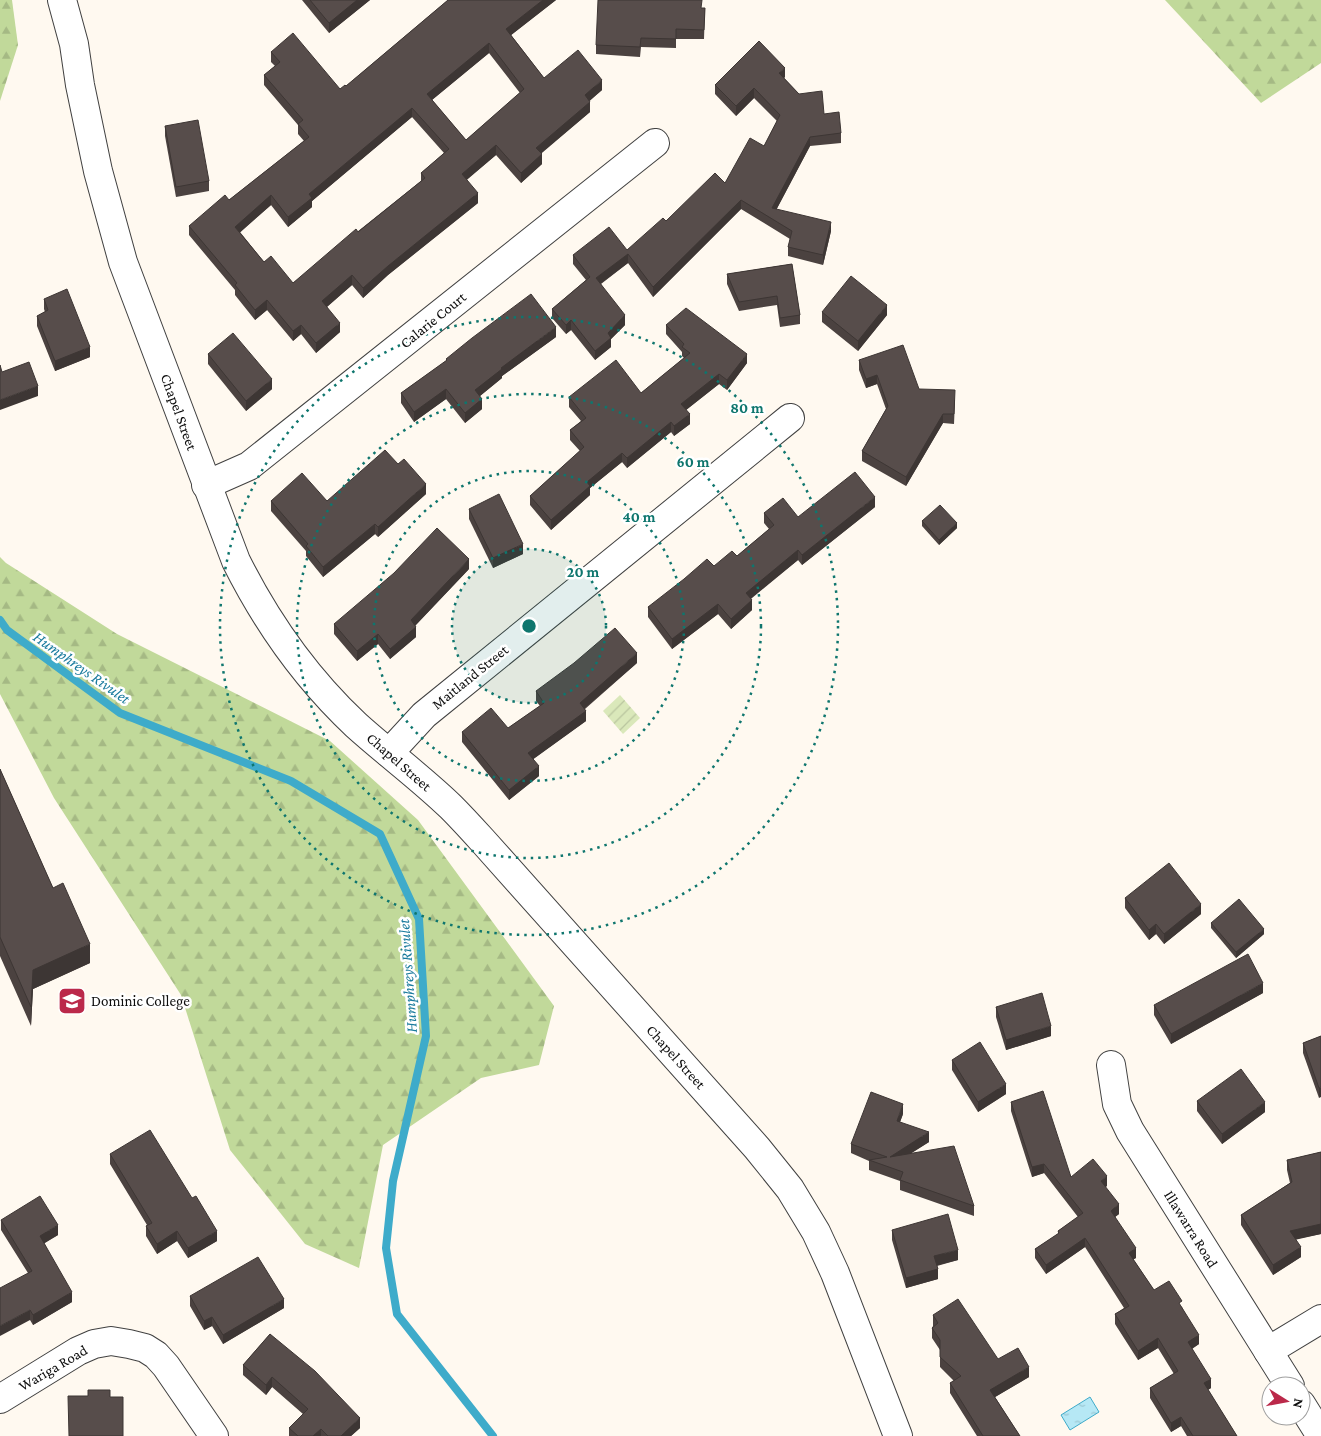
<svg xmlns="http://www.w3.org/2000/svg" width="1321" height="1436" viewBox="0 0 1321 1436" font-family="'Crimson Pro',serif">
  <style>
    .forest { fill: url(#forest-firs) }
    .garden { fill: url(#garden-furrows) }
    .water { fill: url(#water-ripples); stroke: #3eabca }
    .lines { fill: none; stroke-linecap: round; stroke-linejoin: round }
    .stream { stroke: #3eabca; stroke-width: 8 }
    .minor-casing { stroke: #414141; stroke-width: 30 }
    .minor { stroke: #fff; stroke-width: 28 }
    .wall { fill: #4b4240; fill-rule: evenodd }
    .shaded-wall { fill: #3d3634 }
    .building { fill: #574d4b; stroke: #3d3634; fill-rule: evenodd }
    .ring { fill: none; stroke: #0f766e; stroke-width: 2.5; stroke-dasharray: 2.5 5 }
    .labels { text-anchor: middle; stroke-width: 5; stroke-linejoin: round; paint-order: stroke }
    .street-label { font-size: 15px; fill: #0e0e0e; stroke: #fff }
    .poi-label { font-size: 15px; fill: #0e0e0e; stroke: #fff; text-anchor: start }
    .water-label { font-size: 16px; font-style: italic; fill: #1a7b9d; stroke: #fff }
    .centre { fill: #0f766e; stroke: #fff; stroke-width: 2.5 }
    .ring-label { font-size: 15px; text-anchor: middle; font-weight: bold; fill: #0f766e; stroke: #fff; stroke-width: 5; stroke-linejoin: round; paint-order: stroke }
  </style>
  <defs>
    <pattern id="forest-firs" width="22" height="20" patternUnits="userSpaceOnUse" patternTransform="scale(1.25)"><rect width="22" height="20" fill="#c1d99a"/><path d="M5 1l3.5 6h-7zM16 11l3.5 6h-7z" fill="#a5b984"/></pattern>
    <pattern id="garden-furrows" width="10" height="10" patternUnits="userSpaceOnUse" patternTransform="scale(1.25)"><rect width="10" height="10" fill="#dae8ba"/><path d="M-1 1l2-2M0 10L10 0M9 11l2-2" fill="none" stroke="#bac69f"/></pattern>
    <pattern id="water-ripples" width="26" height="14" patternUnits="userSpaceOnUse" patternTransform="scale(1.25)"><rect width="26" height="14" fill="#b6e8f5"/><path d="M2 4q2-2 4 0t4 0M15 11q2-2 4 0t4 0" fill="none" stroke="#9bc6d1"/></pattern>
  </defs>
  <rect width="100%" height="100%" fill="#fff9f0"/>
  <g class="forest">
    <path d="M0,0H12L18,45L0,101Z"/>
    <path d="M1165,0H1321V63L1261,103Z"/>
    <path d="M0,557L6,563L117,634L330,741L418,820L554,1006L539,1065L481,1078L383,1145L359,1268L305,1244L230,1150L181,995L54,798L0,694Z"/>
  </g>
  <path class="garden" d="M620,695L640,718L623,734L603,711Z"/>
  <path class="water" d="M1090,1397L1099,1412L1070,1430L1061,1415Z"/>
  <g class="lines">
    <path class="stream" d="M0,620L7,630L120,713L291,781L380,834L419,919L426,1036L393,1181L386,1248L397,1314L493,1436"/>
    <defs>
      <g id="minor">
        <path d="M62,0L74,44L80,85L98,171L123,262L236,561C266,621 307,679 356,725C387,753 421,778 451,807C462,818 472,829 482,840L757,1148L790,1189L816,1232L835,1273L898,1436"/>
        <path d="M206,485L249,466L655,143"/>
        <path d="M389,753L424,715L790,418"/>
        <path d="M1111,1065L1117,1104L1130,1131L1290,1386"/>
        <path d="M1268,1351L1321,1319"/>
        <path d="M0,1399L78,1351L94,1344L111,1341L129,1344L145,1348L156,1355L166,1366L214,1436"/>
        <path d="M1301,1404L1321,1436"/>
      </g>
    </defs>
    <use href="#minor" class="minor-casing"/>
    <use href="#minor" class="minor"/>
  </g>
  <g class="wall">
    <path d="M302,0H370L329,33Z"/>
    <path d="M448,0H556L511,35L544,78L602,90L589,101L590,112L541,153L542,164L521,183L496,155L466,180L478,203L388,275L363,298L352,285L327,307L340,332L316,353L301,334L293,341L267,310L255,320L235,295V290L189,235V226L229,200L304,141L298,134V125L264,85V75L275,66L271,62V52L340,89L346,86ZM489,53L520,93L466,140L432,100ZM412,117L444,153L421,173V181L293,283L264,262L240,232L271,205L288,227L312,207V201Z"/>
    <path d="M702,8H705L704,39H676V48L641,47L640,57L596,54V45Z"/>
    <path d="M785,77L784,78L799,94L824,114L841,133V143L810,146L776,210L831,231L823,265L788,256V247L790,239L741,209L653,297L628,263L601,284L625,325L611,339V347L595,360L571,330L566,334L552,318V309L586,280L573,264V255L627,250L666,221L725,183L764,146L777,121L754,98L736,116L715,94V85Z"/>
    <path d="M165,126L209,181V191L176,197L165,136Z"/>
    <path d="M792,264L800,315V324L780,327L777,305L739,311L727,284V274Z"/>
    <path d="M44,299L90,357L55,371L37,326V316L45,312L44,309Z"/>
    <path d="M822,312L887,315L858,351L822,322Z"/>
    <path d="M666,325L747,363L727,390L719,384L686,410L690,424L674,436L671,432L627,468L622,462L590,488V495L551,530L530,505V496L580,451L570,440V430L581,421L569,407V397L641,393L684,358L682,356V352L666,334Z"/>
    <path d="M556,337L502,376V378L480,396L482,409L465,423L446,399L414,422L401,403V393L446,361V359Z"/>
    <path d="M208,354L272,389L246,411L208,364Z"/>
    <path d="M859,360L919,389L955,400L954,424L943,423L906,486L862,461V451L886,409L877,384L866,388L859,370Z"/>
    <path d="M426,494L378,537L375,534L323,577L306,556V551L271,511V501H327Z"/>
    <path d="M875,507L802,565L798,560L751,598L752,610L731,629L718,614L672,649L648,617V607L714,566L737,556L769,529L764,523V513L798,517Z"/>
    <path d="M469,509L523,554L493,568L469,519Z"/>
    <path d="M922,521L957,528L939,545L922,526Z"/>
    <path d="M469,569L415,626L416,637L390,659L378,644L357,661L334,634V624Z"/>
    <path d="M637,663L585,709L586,721L533,759L539,776L509,800L462,742V732L508,728L540,706L536,701V691Z"/>
    <path d="M0,769L53,888L90,963L33,989L31,1026L0,956Z"/>
    <path d="M1125,898L1201,914L1164,944L1156,934L1149,940L1125,908Z"/>
    <path d="M1211,923L1264,934L1236,958L1211,928Z"/>
    <path d="M1263,993L1171,1044L1154,1015V1005Z"/>
    <path d="M996,1007L1051,1036L1006,1050L996,1017Z"/>
    <path d="M1321,1036L1319,1098L1303,1053V1043Z"/>
    <path d="M952,1060L1006,1094L978,1112L952,1070Z"/>
    <path d="M1197,1101L1265,1112L1222,1144L1197,1111Z"/>
    <path d="M1011,1102L1071,1177L1107,1186L1105,1187L1119,1214L1115,1217L1136,1258L1133,1259L1154,1290L1182,1307L1199,1344L1192,1349L1211,1388L1208,1390L1237,1436H1187L1181,1426L1171,1432L1150,1398V1388L1174,1374L1158,1348L1138,1360L1115,1324V1314L1124,1308L1085,1247L1046,1274L1035,1258V1249L1058,1234V1231L1078,1217L1044,1173L1032,1177L1011,1111Z"/>
    <path d="M903,1114L900,1122L929,1142L911,1153L974,1206V1216L900,1190V1181L869,1170V1161L851,1153V1144Z"/>
    <path d="M1321,1152V1234L1296,1239L1301,1257L1273,1275L1241,1225V1215L1290,1183L1287,1170V1160Z"/>
    <path d="M110,1154L217,1241L188,1258L177,1241L157,1254L146,1236V1226L147,1225L110,1164Z"/>
    <path d="M1,1220L58,1235L44,1243L72,1302L33,1325L30,1320L28,1273L1,1230Z"/>
    <path d="M892,1230L958,1260L937,1266L938,1279L906,1288L892,1240Z"/>
    <path d="M190,1296L284,1308L223,1344L212,1326L204,1330L190,1306Z"/>
    <path d="M933,1315L998,1359L1029,1377L995,1397L1020,1436H977L950,1393V1383L954,1381L940,1367V1350L932,1338V1328L933,1326Z"/>
    <path d="M270,1334L360,1428L351,1436H289V1428L303,1414L272,1387L266,1395L243,1375V1365Z"/>
  </g>
  <g class="shaded-wall">
    <path d="M357,0H370L329,33V23Z"/>
    <path d="M543,0H556L506,39V29Z"/>
    <path d="M489,43V53L427,104V94Z"/>
    <path d="M785,68V77L779,83V73Z"/>
    <path d="M602,80V90L585,105V95Z"/>
    <path d="M754,88V98L736,116V106Z"/>
    <path d="M590,102V112L536,158V148Z"/>
    <path d="M412,108V117L312,201V207L288,227V217L309,194Z"/>
    <path d="M810,137V146L772,218V208Z"/>
    <path d="M496,145V155L462,184V174Z"/>
    <path d="M542,154V164L521,183V173Z"/>
    <path d="M478,193V203L388,275L363,298V288L388,266Z"/>
    <path d="M271,195V205L235,237V227Z"/>
    <path d="M741,200V209L653,297V287Z"/>
    <path d="M831,222V231L823,265V255Z"/>
    <path d="M628,254V263L596,287V278Z"/>
    <path d="M352,275V285L322,311V301Z"/>
    <path d="M267,300V310L255,320V310Z"/>
    <path d="M887,305V315L858,351V341Z"/>
    <path d="M625,315V325L611,339V347L595,360V351L608,333Z"/>
    <path d="M571,320V330L566,334V325Z"/>
    <path d="M340,323V332L316,353V343Z"/>
    <path d="M301,325V334L293,341V331Z"/>
    <path d="M556,327V337L502,376V378L475,400V390L501,368Z"/>
    <path d="M90,347V357L55,371V361Z"/>
    <path d="M747,354V363L727,390V380Z"/>
    <path d="M719,374V384L681,414V404Z"/>
    <path d="M877,375V384L866,388V379Z"/>
    <path d="M272,379V389L246,411V401Z"/>
    <path d="M38,386V396L0,410V400Z"/>
    <path d="M446,389V399L414,422V412Z"/>
    <path d="M482,399V409L465,423V413Z"/>
    <path d="M690,414V424L674,436V426Z"/>
    <path d="M943,414V423L906,486V477Z"/>
    <path d="M671,422V432L627,468V458Z"/>
    <path d="M622,453V462L590,488V495L551,530V520L587,482Z"/>
    <path d="M426,484V494L378,537V527Z"/>
    <path d="M875,497V507L802,565V555Z"/>
    <path d="M957,523V528L939,545V540Z"/>
    <path d="M375,524V534L323,577V567Z"/>
    <path d="M523,544V554L493,568V558Z"/>
    <path d="M798,550V560L746,603V593Z"/>
    <path d="M469,559V569L411,630V620Z"/>
    <path d="M752,600V610L731,629V619Z"/>
    <path d="M718,604V614L672,649V639Z"/>
    <path d="M416,627V637L390,659V649Z"/>
    <path d="M378,634V644L357,661V651Z"/>
    <path d="M637,653V663L580,712V703Z"/>
    <path d="M586,711V721L528,763V753Z"/>
    <path d="M539,766V776L509,800V790Z"/>
    <path d="M1201,904V914L1164,944V934Z"/>
    <path d="M1156,924V934L1149,940V930Z"/>
    <path d="M1264,929V934L1236,958V952Z"/>
    <path d="M90,944V963L33,989L31,1026V1007L33,970Z"/>
    <path d="M1263,983V993L1171,1044V1034Z"/>
    <path d="M1051,1026V1036L1006,1050V1040Z"/>
    <path d="M1006,1084V1094L978,1112V1102Z"/>
    <path d="M1321,1087V1097L1319,1098V1088Z"/>
    <path d="M1265,1102V1112L1222,1144V1134Z"/>
    <path d="M903,1104V1114L897,1130V1121Z"/>
    <path d="M929,1132V1142L890,1167V1157Z"/>
    <path d="M1044,1164V1173L1032,1177V1167Z"/>
    <path d="M1107,1176V1186L1101,1190V1181Z"/>
    <path d="M1119,1204V1214L1111,1220V1211Z"/>
    <path d="M1321,1224V1234L1290,1241V1231Z"/>
    <path d="M58,1225V1235L40,1246V1236Z"/>
    <path d="M177,1231V1241L157,1254V1244Z"/>
    <path d="M217,1231V1241L188,1258V1248Z"/>
    <path d="M1085,1238V1247L1046,1274V1265Z"/>
    <path d="M1301,1247V1257L1273,1275V1265Z"/>
    <path d="M1136,1248V1258L1129,1262V1253Z"/>
    <path d="M958,1250V1260L934,1266V1256Z"/>
    <path d="M938,1269V1279L906,1288V1278Z"/>
    <path d="M72,1292V1302L33,1325V1315Z"/>
    <path d="M284,1299V1308L223,1344V1335Z"/>
    <path d="M30,1310V1320L0,1336V1326Z"/>
    <path d="M212,1317V1326L204,1330V1321Z"/>
    <path d="M1199,1335V1344L1188,1351V1342Z"/>
    <path d="M1158,1338V1348L1138,1360V1351Z"/>
    <path d="M1029,1367V1377L990,1400V1390Z"/>
    <path d="M272,1377V1387L266,1395V1385Z"/>
    <path d="M1211,1379V1388L1204,1392V1383Z"/>
    <path d="M1181,1417V1426L1171,1432V1423Z"/>
    <path d="M360,1418V1428L351,1436H341Z"/>
    <path d="M321,1429V1436H313Z"/>
  </g>
  <g class="building">
    <path d="M310,0H357L329,23Z"/>
    <path d="M448,0H543L506,29L544,78L578,50L602,80L585,95L590,102L536,148L542,154L521,173L496,145L462,174L478,193L388,266L363,288L352,275L322,301L340,323L316,343L301,325L293,331L267,300L255,310L235,285L237,283L189,226L225,195L229,200L309,137L298,124L303,120L264,75L280,62L271,52L293,33L340,89L345,85L346,86ZM489,43L524,89L466,140L427,94ZM412,108L449,149L421,173L425,178L358,232L356,229L293,283L271,256L264,262L235,227L271,195L288,217L312,198L309,194Z"/>
    <path d="M598,0H702L701,8H705L704,30L676,29V39L641,38L640,47L596,45Z"/>
    <path d="M759,41L785,68L779,73L799,94L822,91L824,114L839,112L841,133L810,137L772,208L831,222L823,255L788,247L792,231L741,200L653,287L628,254L596,278L625,315L608,333L611,338L595,351L571,320L566,325L552,309L590,277L573,255L609,227L627,250L663,218L666,221L715,173L725,183L750,138L764,146L780,115L754,88L736,106L715,85Z"/>
    <path d="M198,120L209,181L176,187L165,126Z"/>
    <path d="M792,264L800,315L780,318L777,296L739,302L727,274Z"/>
    <path d="M851,276L887,305L858,341L822,312Z"/>
    <path d="M67,289L90,347L55,361L37,316L48,310L44,299Z"/>
    <path d="M531,294L556,327L501,368L502,369L475,390L482,399L465,413L446,389L414,412L401,393L447,360L446,359L472,338Z"/>
    <path d="M686,308L747,354L727,380L719,374L681,404L690,414L674,426L671,422L627,458L622,453L587,482L590,486L551,520L530,496L584,447L570,430L586,418L569,397L616,360L641,393L690,353L682,347L684,344L666,325Z"/>
    <path d="M233,333L272,379L246,401L208,354Z"/>
    <path d="M903,345L919,389L955,390L954,414H943L906,477L862,451L888,406L877,375L866,379L859,360Z"/>
    <path d="M29,362L38,386L0,400V365L2,372Z"/>
    <path d="M385,450L398,464L404,459L426,484L378,527L375,524L323,567L306,546L308,544L271,501L302,473L327,501Z"/>
    <path d="M855,472L875,497L802,555L798,550L746,593L752,600L731,619L718,604L672,639L648,607L684,579L707,559L714,566L732,551L737,556L774,525L764,513L783,498L798,517Z"/>
    <path d="M499,494L523,544L493,558L469,509Z"/>
    <path d="M940,505L957,523L939,540L922,521Z"/>
    <path d="M437,528L469,559L411,620L416,627L390,649L378,634L357,651L334,624L394,573Z"/>
    <path d="M615,628L637,653L580,703L586,711L528,753L539,766L509,790L462,732L491,708L508,728L544,703L536,691L574,663Z"/>
    <path d="M0,769L53,888L63,883L90,944L33,970L31,1007L0,937Z"/>
    <path d="M1169,863L1201,904L1164,934L1156,924L1149,930L1125,898Z"/>
    <path d="M1239,899L1264,929L1236,952L1211,923Z"/>
    <path d="M1248,954L1263,983L1171,1034L1154,1005Z"/>
    <path d="M1042,993L1051,1026L1006,1040L996,1007Z"/>
    <path d="M1321,1036V1087L1319,1088L1303,1043Z"/>
    <path d="M980,1042L1006,1084L978,1102L952,1060Z"/>
    <path d="M1241,1069L1265,1102L1222,1134L1197,1101Z"/>
    <path d="M1043,1091L1071,1177L1093,1159L1107,1176L1101,1181L1119,1204L1111,1211L1136,1248L1129,1253L1154,1290L1169,1281L1182,1301L1179,1303L1199,1335L1188,1342L1211,1379L1204,1383L1237,1436H1193L1181,1417L1171,1423L1150,1388L1178,1371L1158,1338L1138,1351L1115,1314L1129,1306L1085,1238L1046,1265L1035,1249L1059,1233L1058,1231L1083,1213L1044,1164L1032,1167L1011,1102Z"/>
    <path d="M871,1092L903,1104L897,1121L929,1132L890,1157L954,1146L974,1206L900,1180L903,1172L869,1160L887,1157L851,1144Z"/>
    <path d="M150,1130L192,1198L196,1196L217,1231L188,1248L177,1231L157,1244L146,1226L152,1223L110,1154Z"/>
    <path d="M1321,1152V1224L1290,1231L1301,1247L1273,1265L1241,1215L1292,1182L1287,1160Z"/>
    <path d="M40,1196L58,1225L40,1236L72,1292L33,1315L30,1310L0,1326V1288L32,1271L1,1220Z"/>
    <path d="M948,1214L958,1250L934,1256L938,1269L906,1278L892,1230Z"/>
    <path d="M258,1257L284,1299L223,1335L212,1317L204,1321L190,1296Z"/>
    <path d="M958,1299L998,1359L1018,1348L1029,1367L990,1390L1020,1436H983L950,1383L961,1376L940,1357V1340L932,1328L938,1323L933,1315Z"/>
    <path d="M270,1334L315,1371L360,1418L341,1436H328L321,1429L313,1436H298L289,1428L308,1409L272,1377L266,1385L243,1365Z"/>
    <path d="M88,1390H110V1397H123V1436H69L68,1396H88Z"/>
  </g>
  <circle cx="529" cy="626" r="77" fill="#0f766e" fill-opacity=".12"/>
  <g class="ring">
    <circle cx="529" cy="626" r="77"/>
    <circle cx="529" cy="626" r="155"/>
    <circle cx="529" cy="626" r="232"/>
    <circle cx="529" cy="626" r="309"/>
  </g>
  <defs>
    <symbol id="school-square" viewBox="-11 -11 22 22"><rect x="-9" y="-9" width="18" height="18" rx="4" fill="#bb294a" stroke="#fff"/><path d="M0-5L7-2L0 1L-7-2ZM-4 1L0 2.5L4 1V4Q0 6-4 4Z" fill="#fff"/></symbol>
  </defs>
  <g fill-rule="evenodd">
    <use href="#school-square" x="56" y="985" width="32" height="32"/>
  </g>
  <g class="labels">
    <g class="street-label">
      <text transform="translate(433 320) rotate(-39)" y="5">Calarie Court</text>
      <text transform="translate(179 412) rotate(70)" y="5">Chapel Street</text>
      <text transform="translate(470 677) rotate(-39)" y="5">Maitland Street</text>
      <text transform="translate(399 762) rotate(41)" y="5">Chapel Street</text>
      <text transform="translate(676 1057) rotate(48)" y="5">Chapel Street</text>
      <text transform="translate(1191 1229) rotate(58)" y="5">Illawarra Road</text>
      <text transform="translate(53 1368) rotate(-30)" y="5">Wariga Road</text>
    </g>
    <g class="poi-label">
      <text x="91" y="1006">Dominic College</text>
    </g>
    <g class="water-label">
      <text transform="translate(82 667) rotate(35)" y="6">Humphreys Rivulet</text>
      <text transform="translate(407 976) rotate(-94)" y="6">Humphreys Rivulet</text>
    </g>
  </g>
  <circle cx="529" cy="626" r="8" class="centre"/>
  <g class="ring-label">
    <text x="747" y="413">80 m</text>
    <text x="693" y="467">60 m</text>
    <text x="639" y="522">40 m</text>
    <text x="583" y="577">20 m</text>
  </g>
  <g transform="translate(1286 1401) rotate(101)"><circle r="24" fill="#ffffff" stroke="#9f9f9f"/>
  <path d="M0-4L9 19L0 12L-9 19Z" fill="#bb294a"/>
  <text y="-8" font-size="14" font-weight="bold" text-anchor="middle" fill="#0e0e0e">N</text>
  </g>
</svg>
